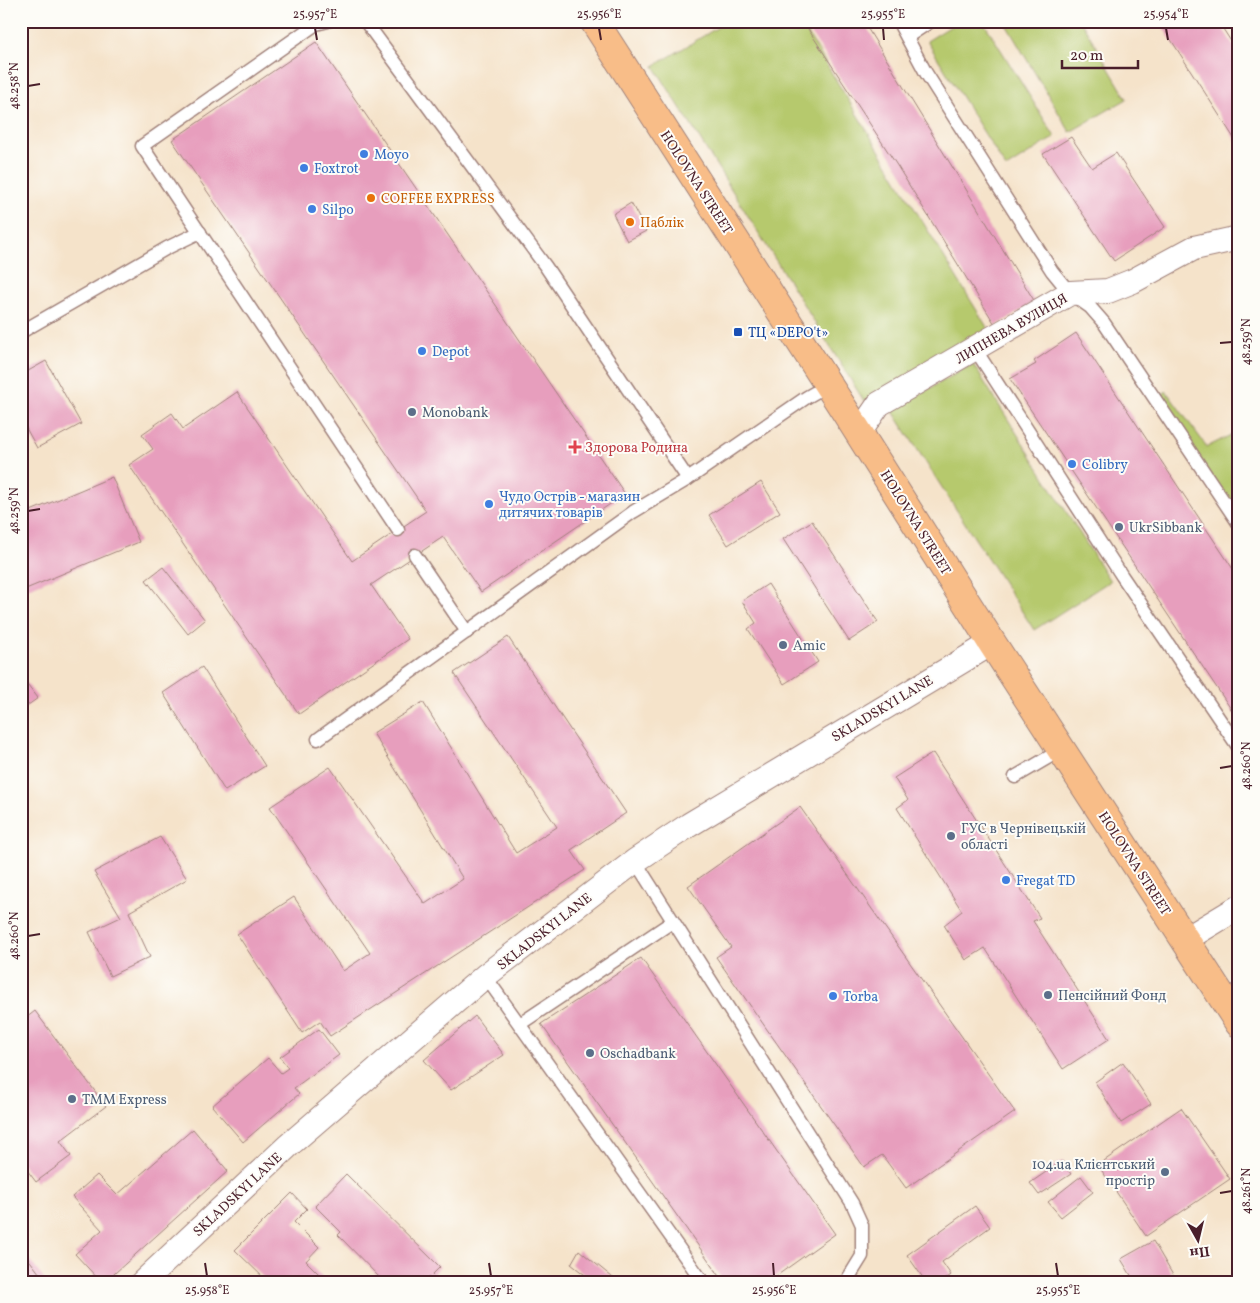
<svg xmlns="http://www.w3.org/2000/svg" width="1260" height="1303" viewBox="0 0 1260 1303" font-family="Vollkorn,serif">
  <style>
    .green { fill: #b6c96d; stroke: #80744c }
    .building { fill: #e79ebd }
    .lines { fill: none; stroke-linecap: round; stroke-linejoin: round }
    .lane-casing { stroke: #a0817a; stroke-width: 15 }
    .street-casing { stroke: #a0817a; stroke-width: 26 }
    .primary-casing { stroke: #a0817a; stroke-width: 30 }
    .lane { stroke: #fff; stroke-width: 12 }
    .street { stroke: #fff; stroke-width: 24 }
    .primary { stroke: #f8bd88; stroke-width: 28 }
    .ticks { fill: none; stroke: #4a1f2b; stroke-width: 2 }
    .shop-dot { fill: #3f7fe0; stroke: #fdfcf7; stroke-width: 2 }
    .food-dot { fill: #e8710a; stroke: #fdfcf7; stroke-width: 2 }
    .transit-dot { fill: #1a4fb4; stroke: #fdfcf7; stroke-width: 2 }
    .service-dot { fill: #5c6f8a; stroke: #fdfcf7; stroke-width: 2 }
    .health-dot { fill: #e0444e; stroke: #fdfcf7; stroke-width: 2 }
    .labels { text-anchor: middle; stroke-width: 4; stroke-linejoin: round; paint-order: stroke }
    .shop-label { font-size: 14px; fill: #366cbe; stroke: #fdfcf7; text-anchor: start }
    .street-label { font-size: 14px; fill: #4a1f2b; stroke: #fdfcf7 }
    .food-label { font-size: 14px; fill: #c56008; stroke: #fdfcf7; text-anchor: start }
    .transit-label { font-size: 14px; fill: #164399; stroke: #fdfcf7; text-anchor: start }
    .service-label { font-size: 14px; fill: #4e5e75; stroke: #fdfcf7; text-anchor: start }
    .health-label { font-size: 14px; fill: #be3a42; stroke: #fdfcf7; text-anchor: start }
    .neatline { fill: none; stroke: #4a1f2b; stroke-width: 2 }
    .ticks-label { font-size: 12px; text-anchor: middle; fill: #4a1f2b }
  </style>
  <rect width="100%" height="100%" fill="#fdfcf7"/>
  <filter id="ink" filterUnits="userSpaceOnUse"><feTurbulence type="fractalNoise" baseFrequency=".02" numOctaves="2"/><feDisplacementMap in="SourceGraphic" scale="10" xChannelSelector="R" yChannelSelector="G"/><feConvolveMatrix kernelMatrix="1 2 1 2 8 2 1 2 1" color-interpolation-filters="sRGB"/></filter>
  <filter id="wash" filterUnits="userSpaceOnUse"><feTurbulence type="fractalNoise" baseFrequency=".0096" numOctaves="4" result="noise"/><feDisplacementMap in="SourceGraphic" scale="20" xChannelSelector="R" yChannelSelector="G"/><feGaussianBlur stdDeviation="1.12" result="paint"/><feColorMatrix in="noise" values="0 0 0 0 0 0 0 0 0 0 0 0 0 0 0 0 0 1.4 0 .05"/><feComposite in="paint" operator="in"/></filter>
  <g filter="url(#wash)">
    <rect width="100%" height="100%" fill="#f5e3ca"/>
    <g class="green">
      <path d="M728,21H800L990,332L864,401L654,66Z"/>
      <path d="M959,21H983L1055,137L1006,168L927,41Z"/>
      <path d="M1004,21H1081L1127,99L1070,132Z"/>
      <path d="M973,364L1110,581L1034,630L892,410Z"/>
      <path d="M1166,391L1207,447L1239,431V524L1157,401Z"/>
    </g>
    <g id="blocks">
      <g class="building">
        <path d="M804,21H863L1035,302L996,326L898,167L810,32Z"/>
        <path d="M1159,21H1218L1239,54V146Z"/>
        <path d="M316,42L625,494L481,592L443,537L371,585L408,639L299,714L129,465L153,449L142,434L172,413L183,429L237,392L352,561L426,511L172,140Z"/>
        <path d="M1071,137L1092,168L1116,153L1165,227L1114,261L1043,154Z"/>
        <path d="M631,203L646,231L627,241L613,214Z"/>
        <path d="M1076,333L1239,578V721L1010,379L1036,364L1034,361Z"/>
        <path d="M46,361L81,424L37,448L21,419V375Z"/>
        <path d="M112,477L139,542L21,591V515Z"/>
        <path d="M761,482L780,512L728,545L709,515Z"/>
        <path d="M812,521L878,622L849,641L783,539Z"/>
        <path d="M163,567L205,620L188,634L146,580Z"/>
        <path d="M768,584L818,662L784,684L748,629L756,623L742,601Z"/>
        <path d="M508,637L626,813L571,850L585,870L330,1036L320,1021L302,1033L237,934L294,897L343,971L370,953L270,807L330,767L425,904L463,879L373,733L423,702L516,853L557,827L454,673Z"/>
        <path d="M202,667L265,766L225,791L163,693Z"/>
        <path d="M21,676L38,698L21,710Z"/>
        <path d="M933,753L1040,918L1033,921L1109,1039L1063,1069L985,948L966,960L944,925L962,911L897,808L908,800L894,778Z"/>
        <path d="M800,807L1015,1112L906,1188L882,1155L864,1167L716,957L731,947L688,886Z"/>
        <path d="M160,837L187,879L129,912L150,957L110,976L89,932L121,917L94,872Z"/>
        <path d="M641,958L835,1234L768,1282H724L541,1024Z"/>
        <path d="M35,1011L106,1106L60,1141L71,1156L36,1182L21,1162V1022Z"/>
        <path d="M475,1016L504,1055L451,1090L424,1060Z"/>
        <path d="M319,1029L339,1055L294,1088L299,1094L243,1142L212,1106L268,1058L281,1073L288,1068L280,1057Z"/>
        <path d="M1123,1062L1151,1104L1121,1123L1095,1082Z"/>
        <path d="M1181,1108L1230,1179L1146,1236L1098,1165Z"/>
        <path d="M193,1129L228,1171L105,1282H101L75,1254L102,1230L72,1197L97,1175L117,1195Z"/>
        <path d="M1062,1161L1071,1174L1039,1195L1030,1183Z"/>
        <path d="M346,1174L440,1267L425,1282H378L381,1279L338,1235L341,1232L315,1206Z"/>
        <path d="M1081,1176L1093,1192L1061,1217L1048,1202Z"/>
        <path d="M292,1193L307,1209L294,1222L319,1247L306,1261L327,1282H268L235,1250Z"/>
        <path d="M975,1206L990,1227L942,1262L951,1275L942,1282H926L907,1255Z"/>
        <path d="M1153,1241L1177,1282H1135L1121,1259Z"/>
        <path d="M21,1249L46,1282H21Z"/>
        <path d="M579,1250L618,1282H594L571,1264Z"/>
      </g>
    </g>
  </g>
  <g filter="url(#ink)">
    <use href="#blocks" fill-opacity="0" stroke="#a0817a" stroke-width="1"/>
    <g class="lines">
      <defs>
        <g id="lane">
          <path d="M328,21L316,24L142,146L398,530"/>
          <path d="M365,21L546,267L688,479"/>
          <path d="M898,21L926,73L1052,271L1070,293L1090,307L1104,323L1239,524"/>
          <path d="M907,37L931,21"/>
          <path d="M21,332L167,248L200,232"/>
          <path d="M975,349L1122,576L1239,748"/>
          <path d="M415,555L467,632"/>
          <path d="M318,739L633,512L688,479L807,397L828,385"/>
          <path d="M1015,777L1061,750"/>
          <path d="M635,861L852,1203L862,1225V1256L846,1282"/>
          <path d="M485,976L703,1282"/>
          <path d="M520,1024L672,922"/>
        </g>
        <g id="street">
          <path d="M859,433L879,404L1070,293L1108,291L1133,281L1194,248L1239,238"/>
          <path d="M1186,939L1239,907"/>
          <path d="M143,1282L289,1145L485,976L635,861L689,825L992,643"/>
        </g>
        <path id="primary" d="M594,21L843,408L992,643L1239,1023"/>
      </defs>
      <use href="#lane" class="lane-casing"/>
      <use href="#street" class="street-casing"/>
      <use href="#primary" class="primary-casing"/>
      <use href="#lane" class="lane"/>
      <use href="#street" class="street"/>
      <use href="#primary" class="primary"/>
    </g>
  </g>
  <path class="ticks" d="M315,28L317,40M599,28L601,40M883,28L884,40M1166,28L1168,40M28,86L40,84M1220,343L1232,342M28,511L40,509M1220,768L1232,766M28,936L40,934M1220,1193L1232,1191M205,1263L207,1276M489,1263L491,1276M773,1263L774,1276M1056,1263L1058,1276"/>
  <g class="shop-dot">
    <circle cx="364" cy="154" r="5"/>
    <circle cx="304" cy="168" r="5"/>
    <circle cx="312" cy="209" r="5"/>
    <circle cx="422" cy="351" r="5"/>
    <circle cx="1072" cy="464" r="5"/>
    <circle cx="489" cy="504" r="5"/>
    <circle cx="1006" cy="880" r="5"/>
    <circle cx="833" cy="996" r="5"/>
  </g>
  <g class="food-dot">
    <circle cx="371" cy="198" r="5"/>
    <circle cx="630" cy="222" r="5"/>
  </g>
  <rect class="transit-dot" x="733" y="327" width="10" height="10" rx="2.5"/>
  <g class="service-dot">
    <circle cx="412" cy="412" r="5"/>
    <circle cx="1119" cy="527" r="5"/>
    <circle cx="783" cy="645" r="5"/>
    <circle cx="951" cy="836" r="5"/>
    <circle cx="1048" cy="995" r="5"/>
    <circle cx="590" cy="1053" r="5"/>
    <circle cx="72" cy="1099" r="5"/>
    <circle cx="1165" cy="1172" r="5"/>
  </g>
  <path class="health-dot" d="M572.5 439.5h5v5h5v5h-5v5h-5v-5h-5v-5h5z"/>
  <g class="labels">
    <g class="shop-label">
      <text x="374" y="159">Moyo</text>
      <text x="314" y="173">Foxtrot</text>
      <text x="322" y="214">Silpo</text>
      <text x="432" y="356">Depot</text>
      <text x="1082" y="469">Colibry</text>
      <text x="499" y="501">Чудо Острів - магазин<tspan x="499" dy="16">дитячих товарів</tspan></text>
      <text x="1016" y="885">Fregat TD</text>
      <text x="843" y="1001">Torba</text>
    </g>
    <g class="street-label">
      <text transform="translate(697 182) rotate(57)" y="5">HOLOVNA STREET</text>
      <text transform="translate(1011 328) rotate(-30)" y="5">ЛИПНЕВА ВУЛИЦЯ</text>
      <text transform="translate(916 522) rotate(58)" y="5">HOLOVNA STREET</text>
      <text transform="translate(882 708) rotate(-31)" y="5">SKLADSKYI LANE</text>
      <text transform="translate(1135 863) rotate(57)" y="5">HOLOVNA STREET</text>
      <text transform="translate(544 931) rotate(-38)" y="5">SKLADSKYI LANE</text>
      <text transform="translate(237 1194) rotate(-43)" y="5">SKLADSKYI LANE</text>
    </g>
    <g class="food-label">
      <text x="381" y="203">COFFEE EXPRESS</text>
      <text x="640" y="227">Паблік</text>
    </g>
    <g class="transit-label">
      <text x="748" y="337">ТЦ «DEPO't»</text>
    </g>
    <g class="service-label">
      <text x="422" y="417">Monobank</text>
      <text x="1129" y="532">UkrSibbank</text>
      <text x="793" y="650">Amic</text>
      <text x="961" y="833">ГУС в Чернівецькій<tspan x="961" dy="16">області</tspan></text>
      <text x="1058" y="1000">Пенсійний Фонд</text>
      <text x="600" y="1058">Oschadbank</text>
      <text x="82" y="1104">TMM Express</text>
      <text x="1155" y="1169" text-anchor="end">104.ua Клієнтський<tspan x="1155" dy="16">простір</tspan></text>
    </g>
    <g class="health-label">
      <text x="585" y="452">Здорова Родина</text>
    </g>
  </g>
  <rect width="1260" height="1303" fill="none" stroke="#fdfcf7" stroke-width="55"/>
  <g transform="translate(1198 1240) rotate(172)" stroke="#fdfcf7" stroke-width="4" paint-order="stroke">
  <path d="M0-4L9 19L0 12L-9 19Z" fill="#4a1f2b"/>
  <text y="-8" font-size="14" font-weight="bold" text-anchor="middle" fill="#4a1f2b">Пн</text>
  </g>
  <path d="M1062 60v8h76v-8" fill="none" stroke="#4a1f2b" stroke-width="2.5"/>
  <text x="1070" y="60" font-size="15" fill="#4a1f2b" stroke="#fdfcf7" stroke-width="4" paint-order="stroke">20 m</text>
  <rect x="28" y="28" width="1204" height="1248" class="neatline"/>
  <g class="ticks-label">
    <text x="315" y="18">25.957°E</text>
    <text x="599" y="18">25.956°E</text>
    <text x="883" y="18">25.955°E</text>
    <text x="1166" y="18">25.954°E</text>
    <text transform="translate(14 86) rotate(-90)" y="4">48.258°N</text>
    <text transform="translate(1246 342) rotate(-90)" y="4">48.259°N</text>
    <text transform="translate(14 511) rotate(-90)" y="4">48.259°N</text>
    <text transform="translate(1246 766) rotate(-90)" y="4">48.260°N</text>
    <text transform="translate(14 936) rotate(-90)" y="4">48.260°N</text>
    <text transform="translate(1246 1191) rotate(-90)" y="4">48.261°N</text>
    <text x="207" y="1294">25.958°E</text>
    <text x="491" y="1294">25.957°E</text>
    <text x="774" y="1294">25.956°E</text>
    <text x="1058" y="1294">25.955°E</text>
  </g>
</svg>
